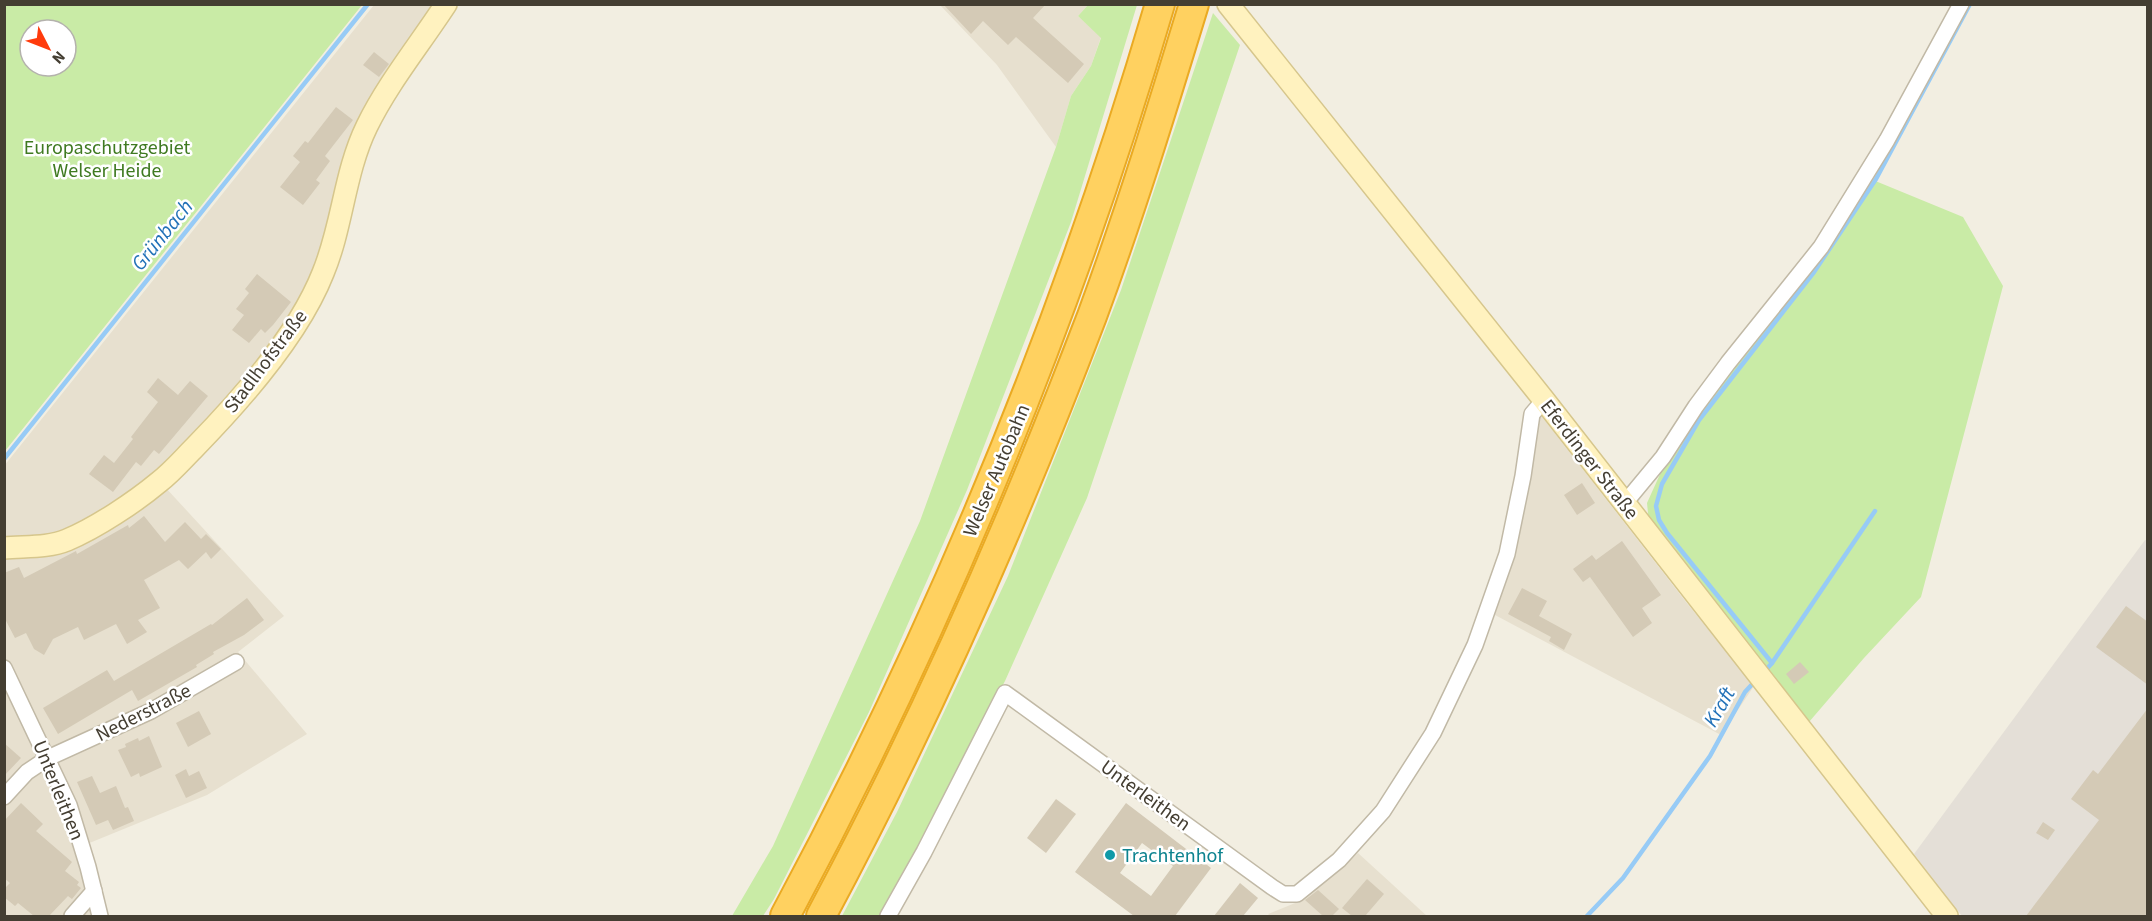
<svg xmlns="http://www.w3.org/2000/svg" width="2152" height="921" viewBox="0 0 2152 921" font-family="'Source Sans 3',sans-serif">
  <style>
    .residential { fill: #e7e0cf }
    .industrial { fill: #e4dfd7 }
    .green { fill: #c9eba6; fill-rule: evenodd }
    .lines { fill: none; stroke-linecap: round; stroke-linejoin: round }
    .stream { stroke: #97cbf6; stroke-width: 4.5 }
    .building { fill: #d4cab6; fill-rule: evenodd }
    .street-casing { stroke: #c1b9a6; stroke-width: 18 }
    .secondary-casing { stroke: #d6c68c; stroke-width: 24 }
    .highway-casing { stroke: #eaaa23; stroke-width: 32 }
    .street { stroke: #fff; stroke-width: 15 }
    .secondary { stroke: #fff2bf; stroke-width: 21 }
    .highway { stroke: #ffd160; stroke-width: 28 }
    .culture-dot { fill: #0f9aa8; stroke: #fff; stroke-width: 2 }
    .labels { text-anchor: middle; stroke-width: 5; stroke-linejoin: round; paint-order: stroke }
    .park-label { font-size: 20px; fill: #3f7a21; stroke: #fff }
    .street-label { font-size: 20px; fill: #443e32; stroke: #fff }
    .culture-label { font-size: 20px; fill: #0d838f; stroke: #fff; text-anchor: start }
    .water-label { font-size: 21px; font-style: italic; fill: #2372b8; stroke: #fff }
  </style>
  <rect width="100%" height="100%" fill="#f2eee1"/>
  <g class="residential">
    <path d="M374,5H437L364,117L322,250L307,286L276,335L226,398L157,469L165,487L284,616L238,652L307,734L207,795L87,844L109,916H5L4,466Z"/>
    <path d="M940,5H1088L1078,16L1101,37L1091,66L1071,96L1056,147L997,65Z"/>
    <path d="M1539,413L1686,602L1754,686L1721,735L1495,615L1525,505Z"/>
    <path d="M1358,853L1427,916H1270L1268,914L1305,899Z"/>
  </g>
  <path class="industrial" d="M2145,540L2148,541L2147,916H1962L1914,854Z"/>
  <g class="green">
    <path d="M5,4L362,5L5,451L4,5ZM30,30H66V66H30Z"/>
    <path d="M1088,5H1137L1071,222L967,490L869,712L774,899L763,916H732L773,846L920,521L1056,147L1071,96L1091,66L1101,38L1078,16Z"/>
    <path d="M1213,13L1240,45L1087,498L1005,681L883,916H842L897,812L1008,576L1121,290Z"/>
    <path d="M1873,180L1963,217L2003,286L1921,597L1864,658L1809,722L1649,523L1647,503L1661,472L1695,415L1813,264Z"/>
  </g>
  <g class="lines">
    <g class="stream">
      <path d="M4,459L368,4"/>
      <path d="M1772,663L1667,533L1659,520L1656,506L1662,484L1699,420L1814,272L1876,179L1970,4"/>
      <path d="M1764,672L1772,663L1875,511"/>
      <path d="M1587,916L1623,878L1710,756L1745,692L1756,680"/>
    </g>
  </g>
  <g class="building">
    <path d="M943,4H1046L1033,18L1084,64L1068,83L1016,37L1008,45L983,21L971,34Z"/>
    <path d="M374,52L389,64L379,77L363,65Z"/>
    <path d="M336,107L353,120L325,156L330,161L316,180L320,183L303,205L280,187L300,162L293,156L305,141L308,143Z"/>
    <path d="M257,274L291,302L273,325L265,333L261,329L249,343L232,330L244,315L236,309L249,293L245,289Z"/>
    <path d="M158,378L178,395L190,381L208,396L159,454L154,450L141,466L136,462L113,492L89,474L104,455L114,463L133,439L131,437L158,402L147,392Z"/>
    <path d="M1582,483L1595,503L1577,515L1564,495Z"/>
    <path d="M144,516L165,542L185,522L201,539L206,534L221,549L211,559L206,552L188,569L179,560L144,580L160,608L138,620L147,632L127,644L116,624L84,640L78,627L53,639L44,655L34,649L26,633L15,638L4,617V573L19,567L24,578L76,551L77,554L128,525L129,528Z"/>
    <path d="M1622,541L1661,595L1642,608L1652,623L1633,637L1590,577L1583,582L1573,569L1592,555L1596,560Z"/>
    <path d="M1522,588L1547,601L1539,616L1572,634L1564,650L1549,641L1551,637L1508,614Z"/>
    <path d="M247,598L264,620L244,635L213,652L214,654L196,665L197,667L138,701L132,690L58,734L43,708L107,670L114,681L211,624L212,625Z"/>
    <path d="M2126,606L2148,622V685L2096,647Z"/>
    <path d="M1800,662L1809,672L1794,684L1786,674Z"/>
    <path d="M2148,708V916H2026L2099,820L2071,799L2093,770L2098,774Z"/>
    <path d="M199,711L211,734L188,747L176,723Z"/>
    <path d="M149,736L162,767L140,777L139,773L131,777L118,750L126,747L125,744L138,738L139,741Z"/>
    <path d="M4,743L21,758L4,776Z"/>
    <path d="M186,769L189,776L199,771L207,788L186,798L175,775Z"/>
    <path d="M92,776L100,793L116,786L125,808L128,807L134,821L113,830L108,820L96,825L77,782Z"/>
    <path d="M1056,799L1076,814L1046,853L1027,838Z"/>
    <path d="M21,803L43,824L36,831L72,862L65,871L79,882L77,885L81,888L72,899L68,896L49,916H34L18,903L15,906L4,897V889L10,883L4,878V821Z"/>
    <path d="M1126,803L1211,868L1175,916H1134L1075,872ZM1142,843L1173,866L1151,896L1120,873Z"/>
    <path d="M2043,822L2055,830L2048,840L2036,833Z"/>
    <path d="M1367,879L1384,894L1365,916H1352L1342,908Z"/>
    <path d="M1240,883L1258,898L1243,916H1214Z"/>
    <path d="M1318,890L1339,909L1332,916H1323L1305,900Z"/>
  </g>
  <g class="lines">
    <defs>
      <g id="street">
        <path d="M1624,504L1663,457L1696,406L1728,363L1821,247L1887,140L1961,4"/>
        <path d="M4,668L69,805L88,867L100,916"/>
        <path d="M4,797L27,772L48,758L151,711L236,662"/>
        <path d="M72,916L94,891"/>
        <path d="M888,916L924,852L1005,693L1272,887L1283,894H1297L1339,860L1383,811L1433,733L1475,645L1507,554L1523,476L1532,414L1544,400"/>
      </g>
      <g id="secondary">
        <path d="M1228,4L1544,400L1947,916"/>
        <path d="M4,548C25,546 48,548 67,540C96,528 135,502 159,482C172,472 183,459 195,447C240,401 299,334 323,273C343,225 344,173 367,126C388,83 420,44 446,4"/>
      </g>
      <g id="highway">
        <path d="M785,916C941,626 1067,321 1160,4"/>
        <path d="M821,916C925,722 1014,521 1092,316C1130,213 1162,109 1194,4"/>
      </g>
    </defs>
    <use href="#street" class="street-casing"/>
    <use href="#secondary" class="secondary-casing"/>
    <use href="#highway" class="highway-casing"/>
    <use href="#street" class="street"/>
    <use href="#secondary" class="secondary"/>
    <use href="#highway" class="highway"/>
  </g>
  <circle class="culture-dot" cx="1110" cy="855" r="6"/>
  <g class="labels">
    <g class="park-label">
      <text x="107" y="154">Europaschutzgebiet<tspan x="107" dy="23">Welser Heide</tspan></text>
    </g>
    <g class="street-label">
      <text transform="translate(265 361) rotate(-53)" y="7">Stadlhofstraße</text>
      <text transform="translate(1590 459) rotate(52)" y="7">Eferdinger Straße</text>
      <text transform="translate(996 470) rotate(-67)" y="7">Welser Autobahn</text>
      <text transform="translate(143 712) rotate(-27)" y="7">Nederstraße</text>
      <text transform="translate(59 790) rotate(68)" y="7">Unterleithen</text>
      <text transform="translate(1146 795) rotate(36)" y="7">Unterleithen</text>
    </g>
    <g class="culture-label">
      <text x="1122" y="862">Trachtenhof</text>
    </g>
    <g class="water-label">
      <text transform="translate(162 235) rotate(-51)" y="7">Grünbach</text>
      <text transform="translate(1719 707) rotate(-60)" y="7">Kraft</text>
    </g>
  </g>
  <rect width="2152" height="921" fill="none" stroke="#443e32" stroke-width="12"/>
  <g transform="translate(48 48) rotate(132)"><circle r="28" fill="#ffffff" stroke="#b4b2ad" stroke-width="1.5"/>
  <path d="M0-4.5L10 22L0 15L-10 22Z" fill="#ff3b0c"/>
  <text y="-9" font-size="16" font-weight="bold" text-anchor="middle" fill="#443e32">N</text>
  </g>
</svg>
